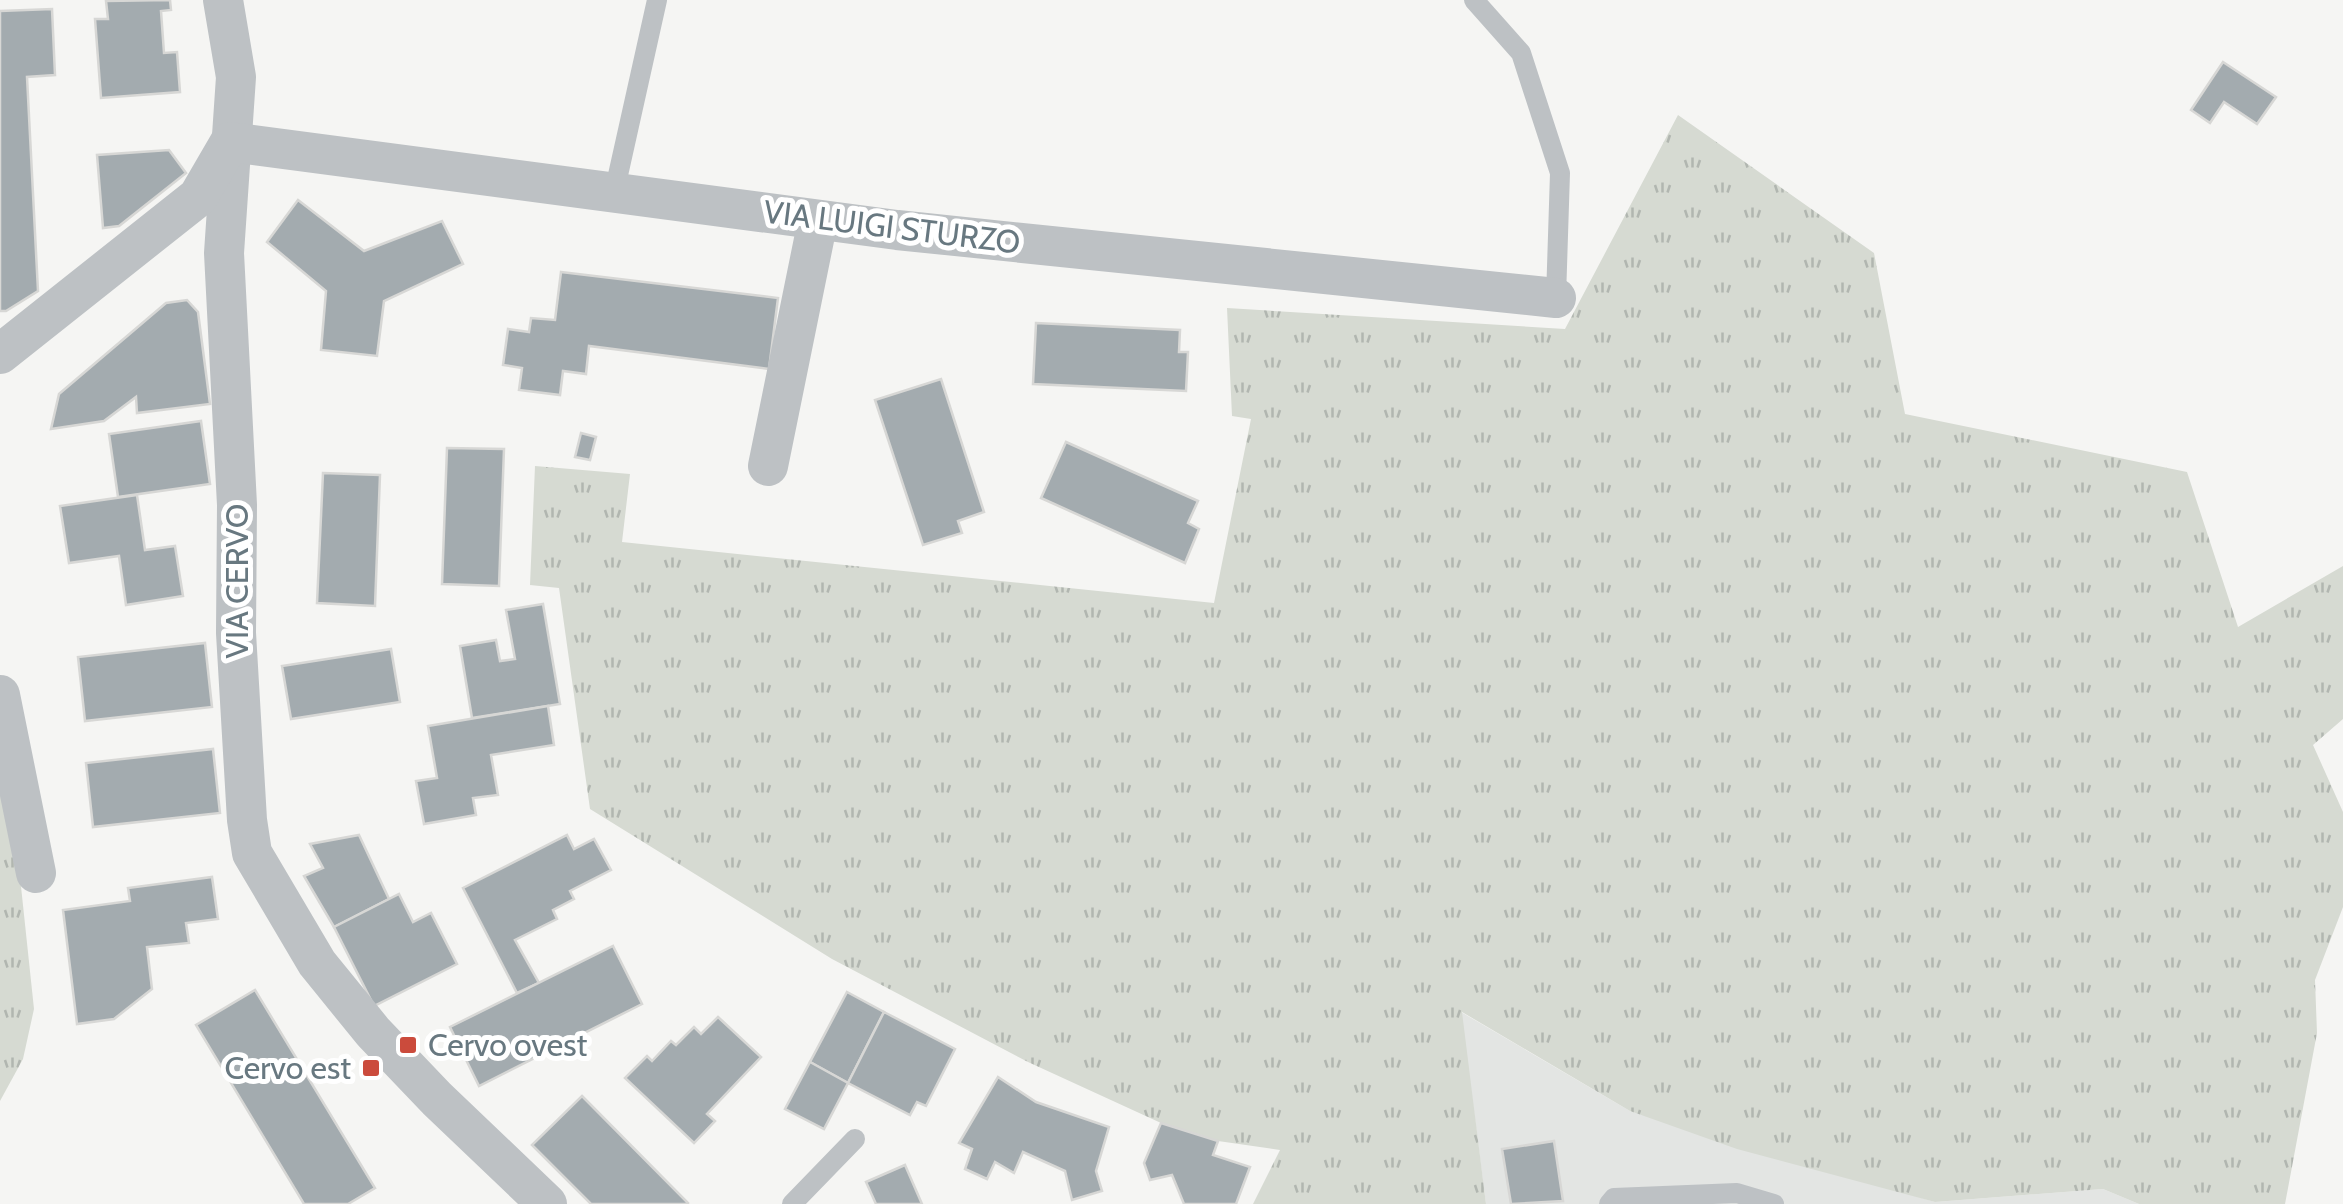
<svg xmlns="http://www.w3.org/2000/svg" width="2343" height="1204" viewBox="0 0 2343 1204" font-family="Cabin,sans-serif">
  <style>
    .built { fill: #e3e5e3 }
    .grass { fill: url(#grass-tufts) }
    .building { fill: #a3abaf; stroke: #d7d7d5; stroke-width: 2.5 }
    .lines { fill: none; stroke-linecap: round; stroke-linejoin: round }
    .service { stroke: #bdc1c4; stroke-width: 20 }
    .minor { stroke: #bdc1c4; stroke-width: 40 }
    .poi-dot { fill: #cb4b3c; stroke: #fff; stroke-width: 4 }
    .labels { text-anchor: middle; stroke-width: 10; stroke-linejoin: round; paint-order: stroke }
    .street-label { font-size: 32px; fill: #687880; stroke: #fff }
    .poi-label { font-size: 32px; fill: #687880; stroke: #fff; text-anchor: start }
  </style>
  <defs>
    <pattern id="grass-tufts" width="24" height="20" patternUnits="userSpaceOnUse" patternTransform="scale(2.5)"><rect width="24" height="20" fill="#d6dad2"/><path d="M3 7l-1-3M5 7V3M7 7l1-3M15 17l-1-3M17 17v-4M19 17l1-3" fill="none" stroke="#b1b6b0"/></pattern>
  </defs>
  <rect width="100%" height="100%" fill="#f5f5f3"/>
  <path class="built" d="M1461,1012L1630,1111L1935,1202L2103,1189L2139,1204H1486Z"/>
  <g class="grass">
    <path d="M1678,115L1874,253L1905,414L2187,472L2238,627L2343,566V719L2313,745L2343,812V907L2315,980L2317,1033L2285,1204H2139L2103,1189L1935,1202L1737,1149L1630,1111L1462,1012L1486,1204H1253L1280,1150L1218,1141L1161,1123L1028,1062L832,959L590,809L559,588L530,585L535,466L630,474L622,542L1214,603L1251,419L1232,416L1227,308L1565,329Z"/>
    <path d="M0,758L13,811L34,1009L23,1059L0,1101Z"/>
  </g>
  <g class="building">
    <path d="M170,0L171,10L161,11L164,53L177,52L180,92L101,98L95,19H108L106,1Z"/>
    <path d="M52,9L55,75L27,77L38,291L6,311H0V11Z"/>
    <path d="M2223,62L2276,97L2257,124L2224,102L2210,123L2191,110Z"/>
    <path d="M169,150L186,173L119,226L103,228L97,155Z"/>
    <path d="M298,200L364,251L442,221L463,264L384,301L377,356L321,350L326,291L267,242Z"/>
    <path d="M561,272L778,298L769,369L589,346L586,374L563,371L560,395L519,390L522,368L503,365L508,329L529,332L531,318L555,320Z"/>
    <path d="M187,300L198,312L210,404L137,413L136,397L104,421L51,429L59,394L166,303Z"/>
    <path d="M1036,323L1180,330L1179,352H1188L1186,391L1033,384Z"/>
    <path d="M941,379L984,512L958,521L962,533L923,545L875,400Z"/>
    <path d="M201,421L210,484L118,497L109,434Z"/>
    <path d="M581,433L596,437L590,460L575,457Z"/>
    <path d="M1066,442L1198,501L1188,523L1199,529L1185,563L1041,498Z"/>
    <path d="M447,448L504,449L499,586L442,584Z"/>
    <path d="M323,473L380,475L375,606L317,603Z"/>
    <path d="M137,495L145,550L175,546L183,596L126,605L119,556L69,563L60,506Z"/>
    <path d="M543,604L560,704L472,718L460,646L496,640L500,661L515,659L506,610Z"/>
    <path d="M205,643L212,707L85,721L78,657Z"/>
    <path d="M391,649L400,702L291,719L282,666Z"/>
    <path d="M548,706L554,745L491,755L498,795L473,798L476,815L424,824L416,781L437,778L428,726Z"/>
    <path d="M213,749L220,813L93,827L86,763Z"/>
    <path d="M359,835L389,899L334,927L304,876L323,868L310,844Z"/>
    <path d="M567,835L574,849L594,839L611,870L570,891L574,899L553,910L557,919L515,940L539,983L517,993L463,888Z"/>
    <path d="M212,877L218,919L186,923L189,943L147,947L152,989L114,1019L77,1024L63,910L130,901L128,888Z"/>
    <path d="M399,894L413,922L431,913L457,964L374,1006L334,927Z"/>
    <path d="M613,946L642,1004L479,1086L450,1027Z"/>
    <path d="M255,990L375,1188L348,1204H304L196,1025Z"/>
    <path d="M847,992L884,1012L848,1083L810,1062Z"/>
    <path d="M884,1012L955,1049L926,1106L917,1102L910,1115L848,1083Z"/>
    <path d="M718,1017L761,1057L707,1114L715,1121L694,1143L625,1078L647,1056L652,1061L671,1041L676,1045L694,1027L701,1034Z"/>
    <path d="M810,1062L848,1083L824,1129L785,1109Z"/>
    <path d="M998,1077L1036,1102L1109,1127L1096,1171L1102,1191L1072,1200L1065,1171L1023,1152L1014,1173L995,1162L987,1179L965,1169L972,1149L959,1143Z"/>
    <path d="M582,1096L688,1203L687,1204H591L532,1145Z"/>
    <path d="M1161,1123L1218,1141L1213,1155L1250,1167L1236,1204H1184L1172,1175L1150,1180L1144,1163Z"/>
    <path d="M1554,1141L1563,1201L1511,1204L1502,1149Z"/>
    <path d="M905,1165L922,1204H876L866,1182Z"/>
  </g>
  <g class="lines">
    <g class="service">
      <path d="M1474,0L1521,53L1560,173L1556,298"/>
      <path d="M614,193L657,0"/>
      <path d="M792,1204L855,1139"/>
      <path d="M1609,1204L1614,1198L1737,1193L1774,1204"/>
    </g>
    <g class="minor">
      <path d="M223,0L236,77L224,253L237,505L236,633L247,820L252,853L317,963L373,1032L437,1099L547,1204"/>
      <path d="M0,354L198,197L230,142L897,230L1556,298"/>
      <path d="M768,466L818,220"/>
      <path d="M0,695L36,873"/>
    </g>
  </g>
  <g class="poi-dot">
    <rect x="398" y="1035" width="20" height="20" rx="5"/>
    <rect x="361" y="1058" width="20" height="20" rx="5"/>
  </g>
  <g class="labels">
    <g class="street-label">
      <text transform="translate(892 227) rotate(7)" y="11">VIA LUIGI STURZO</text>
      <text transform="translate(237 581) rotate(-90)" y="11">VIA CERVO</text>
    </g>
    <g class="poi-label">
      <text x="428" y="1056">Cervo ovest</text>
      <text x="351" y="1079" text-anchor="end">Cervo est</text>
    </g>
  </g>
</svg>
